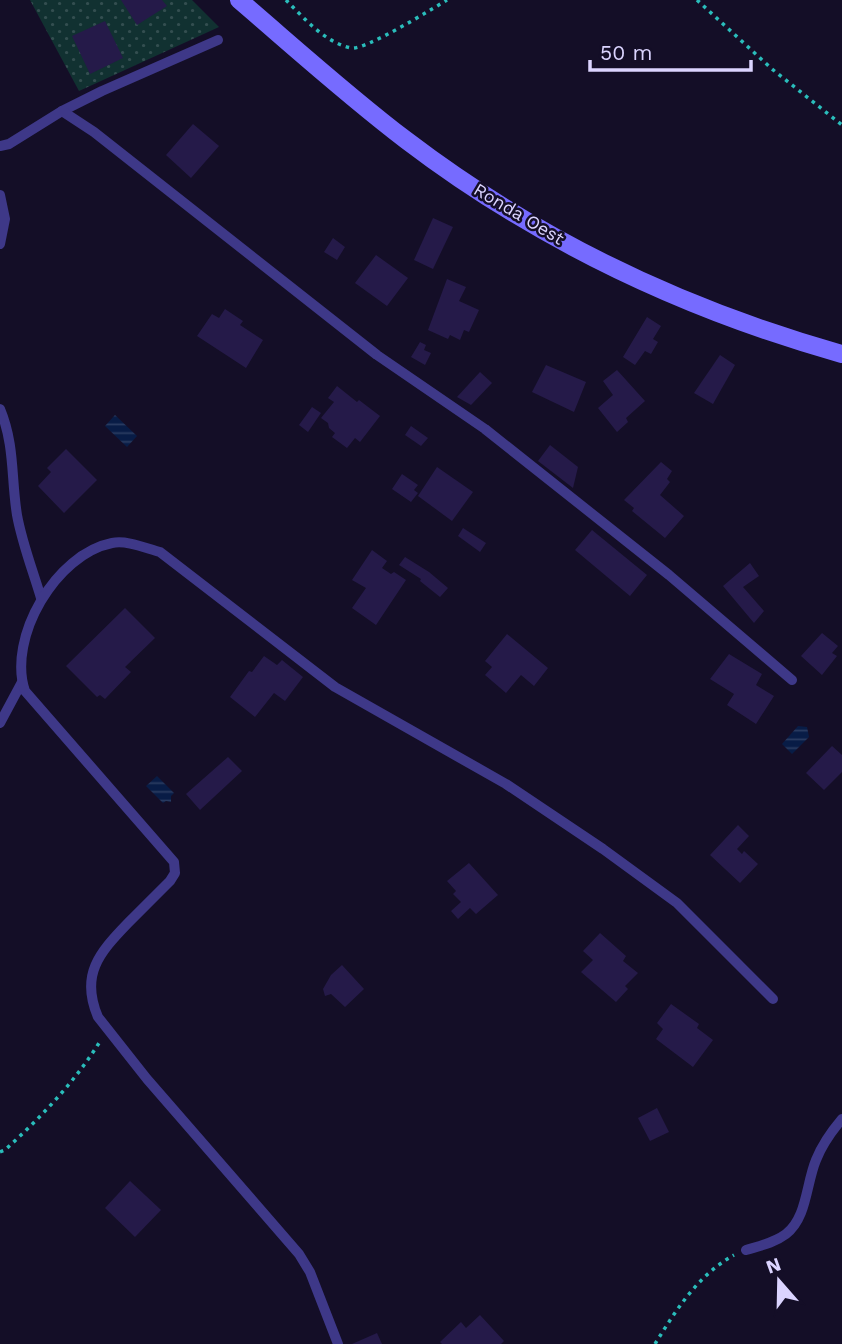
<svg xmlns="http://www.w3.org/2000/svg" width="842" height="1344" viewBox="0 0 842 1344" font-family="'Work Sans',sans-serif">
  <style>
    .garden { fill: url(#garden-dots) }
    .water { fill: url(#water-rules) }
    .building { fill: #251a49 }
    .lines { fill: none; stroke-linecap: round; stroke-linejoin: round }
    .path { stroke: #2abdbb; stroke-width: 3.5; stroke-dasharray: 3.5 5; stroke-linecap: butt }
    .service { stroke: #3e3888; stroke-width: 10 }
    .secondary { stroke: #766bff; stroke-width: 18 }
    .labels { text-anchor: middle; stroke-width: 5; stroke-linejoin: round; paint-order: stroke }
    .street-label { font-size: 18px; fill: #dbd4ff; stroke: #140e27 }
  </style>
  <defs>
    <pattern id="garden-dots" width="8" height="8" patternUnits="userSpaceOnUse" patternTransform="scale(1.75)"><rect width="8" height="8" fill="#113131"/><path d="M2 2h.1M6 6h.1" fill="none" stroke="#334e50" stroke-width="1.8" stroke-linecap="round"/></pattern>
    <pattern id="water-rules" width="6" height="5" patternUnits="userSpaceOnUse" patternTransform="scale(1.75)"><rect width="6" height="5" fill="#081c46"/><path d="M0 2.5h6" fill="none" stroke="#2b3c62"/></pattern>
  </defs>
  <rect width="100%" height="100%" fill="#140e27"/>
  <path class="garden" d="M30,0H192L219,27L79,91Z"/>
  <g class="water">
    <path d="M115,415L137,436L127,447L105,426Z"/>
    <path d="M798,726L807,727L809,737L792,754L782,744Z"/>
    <path d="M157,776L174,793L171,796V802L166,801L163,803L146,786Z"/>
  </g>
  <g class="building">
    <path d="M121,0H162L167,6L137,25Z"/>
    <path d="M105,21L123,58L90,74L72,36Z"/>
    <path d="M193,124L219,146L191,178L166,155Z"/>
    <path d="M433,218L453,227L433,269L414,260Z"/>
    <path d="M333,238L345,247L337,260L324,252Z"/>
    <path d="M376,255L408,278L387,306L355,283Z"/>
    <path d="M447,279L466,287L459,301L479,310L469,332L464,330L460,340L450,335L448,339L428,330Z"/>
    <path d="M225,309L243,321L240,325L263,340L246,368L197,336L212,314L219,318Z"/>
    <path d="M647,317L661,326L653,339L658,342L651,354L645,351L635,365L623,357Z"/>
    <path d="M420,342L426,345L424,350L431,353L425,365L411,357Z"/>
    <path d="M720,355L735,365L713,404L694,393Z"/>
    <path d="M546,365L586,382L574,412L532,392Z"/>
    <path d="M617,370L645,401L626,418L628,422L617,432L598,408L613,395L603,381Z"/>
    <path d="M480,372L492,383L471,405L457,397Z"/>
    <path d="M337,386L357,402L359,400L380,416L360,442L355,438L347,448L332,437L335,433L329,428L328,423L321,418L334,402L328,398Z"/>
    <path d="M312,407L321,413L308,432L299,425Z"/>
    <path d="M411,426L428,438L421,446L405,435Z"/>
    <path d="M550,445L578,467L573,488L538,461Z"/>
    <path d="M66,449L97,480L64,513L38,486L51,472L47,468Z"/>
    <path d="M661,462L672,471L667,479L670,482L660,495L684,516L665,538L632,511L634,508L624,500Z"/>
    <path d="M437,467L473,492L452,521L418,496Z"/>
    <path d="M402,474L418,485L414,490L418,493L411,502L392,489Z"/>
    <path d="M463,528L486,543L480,552L458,536Z"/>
    <path d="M592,530L647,575L630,596L575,550Z"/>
    <path d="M372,550L387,561L382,568L391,574L394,572L406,580L376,625L352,608L366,588L352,580Z"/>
    <path d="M405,557L429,572L448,588L440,597L420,581L421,579L399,565Z"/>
    <path d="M750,563L759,576L743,587L764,611L754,623L723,586Z"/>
    <path d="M125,608L155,638L125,667L131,672L105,699L100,695L97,697L66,666Z"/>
    <path d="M822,633L838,646L832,653L837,656L822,675L801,656Z"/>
    <path d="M507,634L548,668L534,686L521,675L506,693L485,675L492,667L485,661Z"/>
    <path d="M729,654L762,674L756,685L774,696L756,724L727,705L734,694L710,679Z"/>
    <path d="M264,656L277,665L282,660L303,677L285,701L274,693L255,717L230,697L249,671L252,672Z"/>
    <path d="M832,746L842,755V772L824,790L806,773Z"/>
    <path d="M228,757L242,771L200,810L186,794Z"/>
    <path d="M738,825L749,836L737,849L742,854L744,851L758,864L740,883L710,855Z"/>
    <path d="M469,863L498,895L476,914L470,908L458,919L451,911L461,902L453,894L456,891L447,881Z"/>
    <path d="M600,933L626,956L623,961L638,973L625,986L628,989L616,1002L581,972L593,960L583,951Z"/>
    <path d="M342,965L364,989L345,1007L331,994L325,996L323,989L331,975Z"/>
    <path d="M671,1004L699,1024L697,1028L713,1040L693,1067L656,1039L663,1029L657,1023Z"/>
    <path d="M657,1108L669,1132L650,1141L638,1118Z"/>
    <path d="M130,1181L161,1210L135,1237L105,1208Z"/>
    <path d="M480,1315L504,1341L501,1344H442L440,1342L461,1322L466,1328Z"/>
    <path d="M377,1333L382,1344H352Z"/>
  </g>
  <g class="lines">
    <g class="path">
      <path d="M286,0C304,18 324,42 351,48C364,51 432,9 447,0"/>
      <path d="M697,0L772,69L842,125"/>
      <path d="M0,1152L5,1150C40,1118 74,1083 99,1043"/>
      <path d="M655,1344C676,1310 698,1275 734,1255"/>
    </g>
    <g class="service">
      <path d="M62,111L102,91L218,40"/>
      <path d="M0,146L9,144L62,111L94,132L377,355L485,429L669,575L792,680"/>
      <path d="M0,195L5,219L0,244"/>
      <path d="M0,409C15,445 11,478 17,515C22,543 33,571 41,598"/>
      <path d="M0,723L22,682"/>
      <path d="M746,1250C759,1246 774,1243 786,1234C807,1218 806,1184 816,1160C822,1145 831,1132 842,1119"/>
      <path d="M338,1344L310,1272L299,1254L147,1079L98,1017C80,975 99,953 128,923C142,909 156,895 170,881L175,873L174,862L25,691C7,638 56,554 112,543C127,540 145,548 160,552L335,687L506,784L603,849L677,903L773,999"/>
    </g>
    <path class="secondary" d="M239,0C294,47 348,96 406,140C536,239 685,310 842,354"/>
  </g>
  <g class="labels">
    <g class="street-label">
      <text transform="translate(519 214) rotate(31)" y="6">Ronda Oest</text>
    </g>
  </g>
  <g transform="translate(779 1281) rotate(340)" stroke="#140e27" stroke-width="5" paint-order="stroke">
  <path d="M0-5L12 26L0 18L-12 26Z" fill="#dbd4ff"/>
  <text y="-10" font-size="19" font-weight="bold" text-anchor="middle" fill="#dbd4ff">N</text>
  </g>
  <path d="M590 60v10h161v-10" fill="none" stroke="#dbd4ff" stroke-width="3.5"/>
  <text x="600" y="60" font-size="21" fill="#dbd4ff" stroke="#140e27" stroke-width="5" paint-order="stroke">50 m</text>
</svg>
